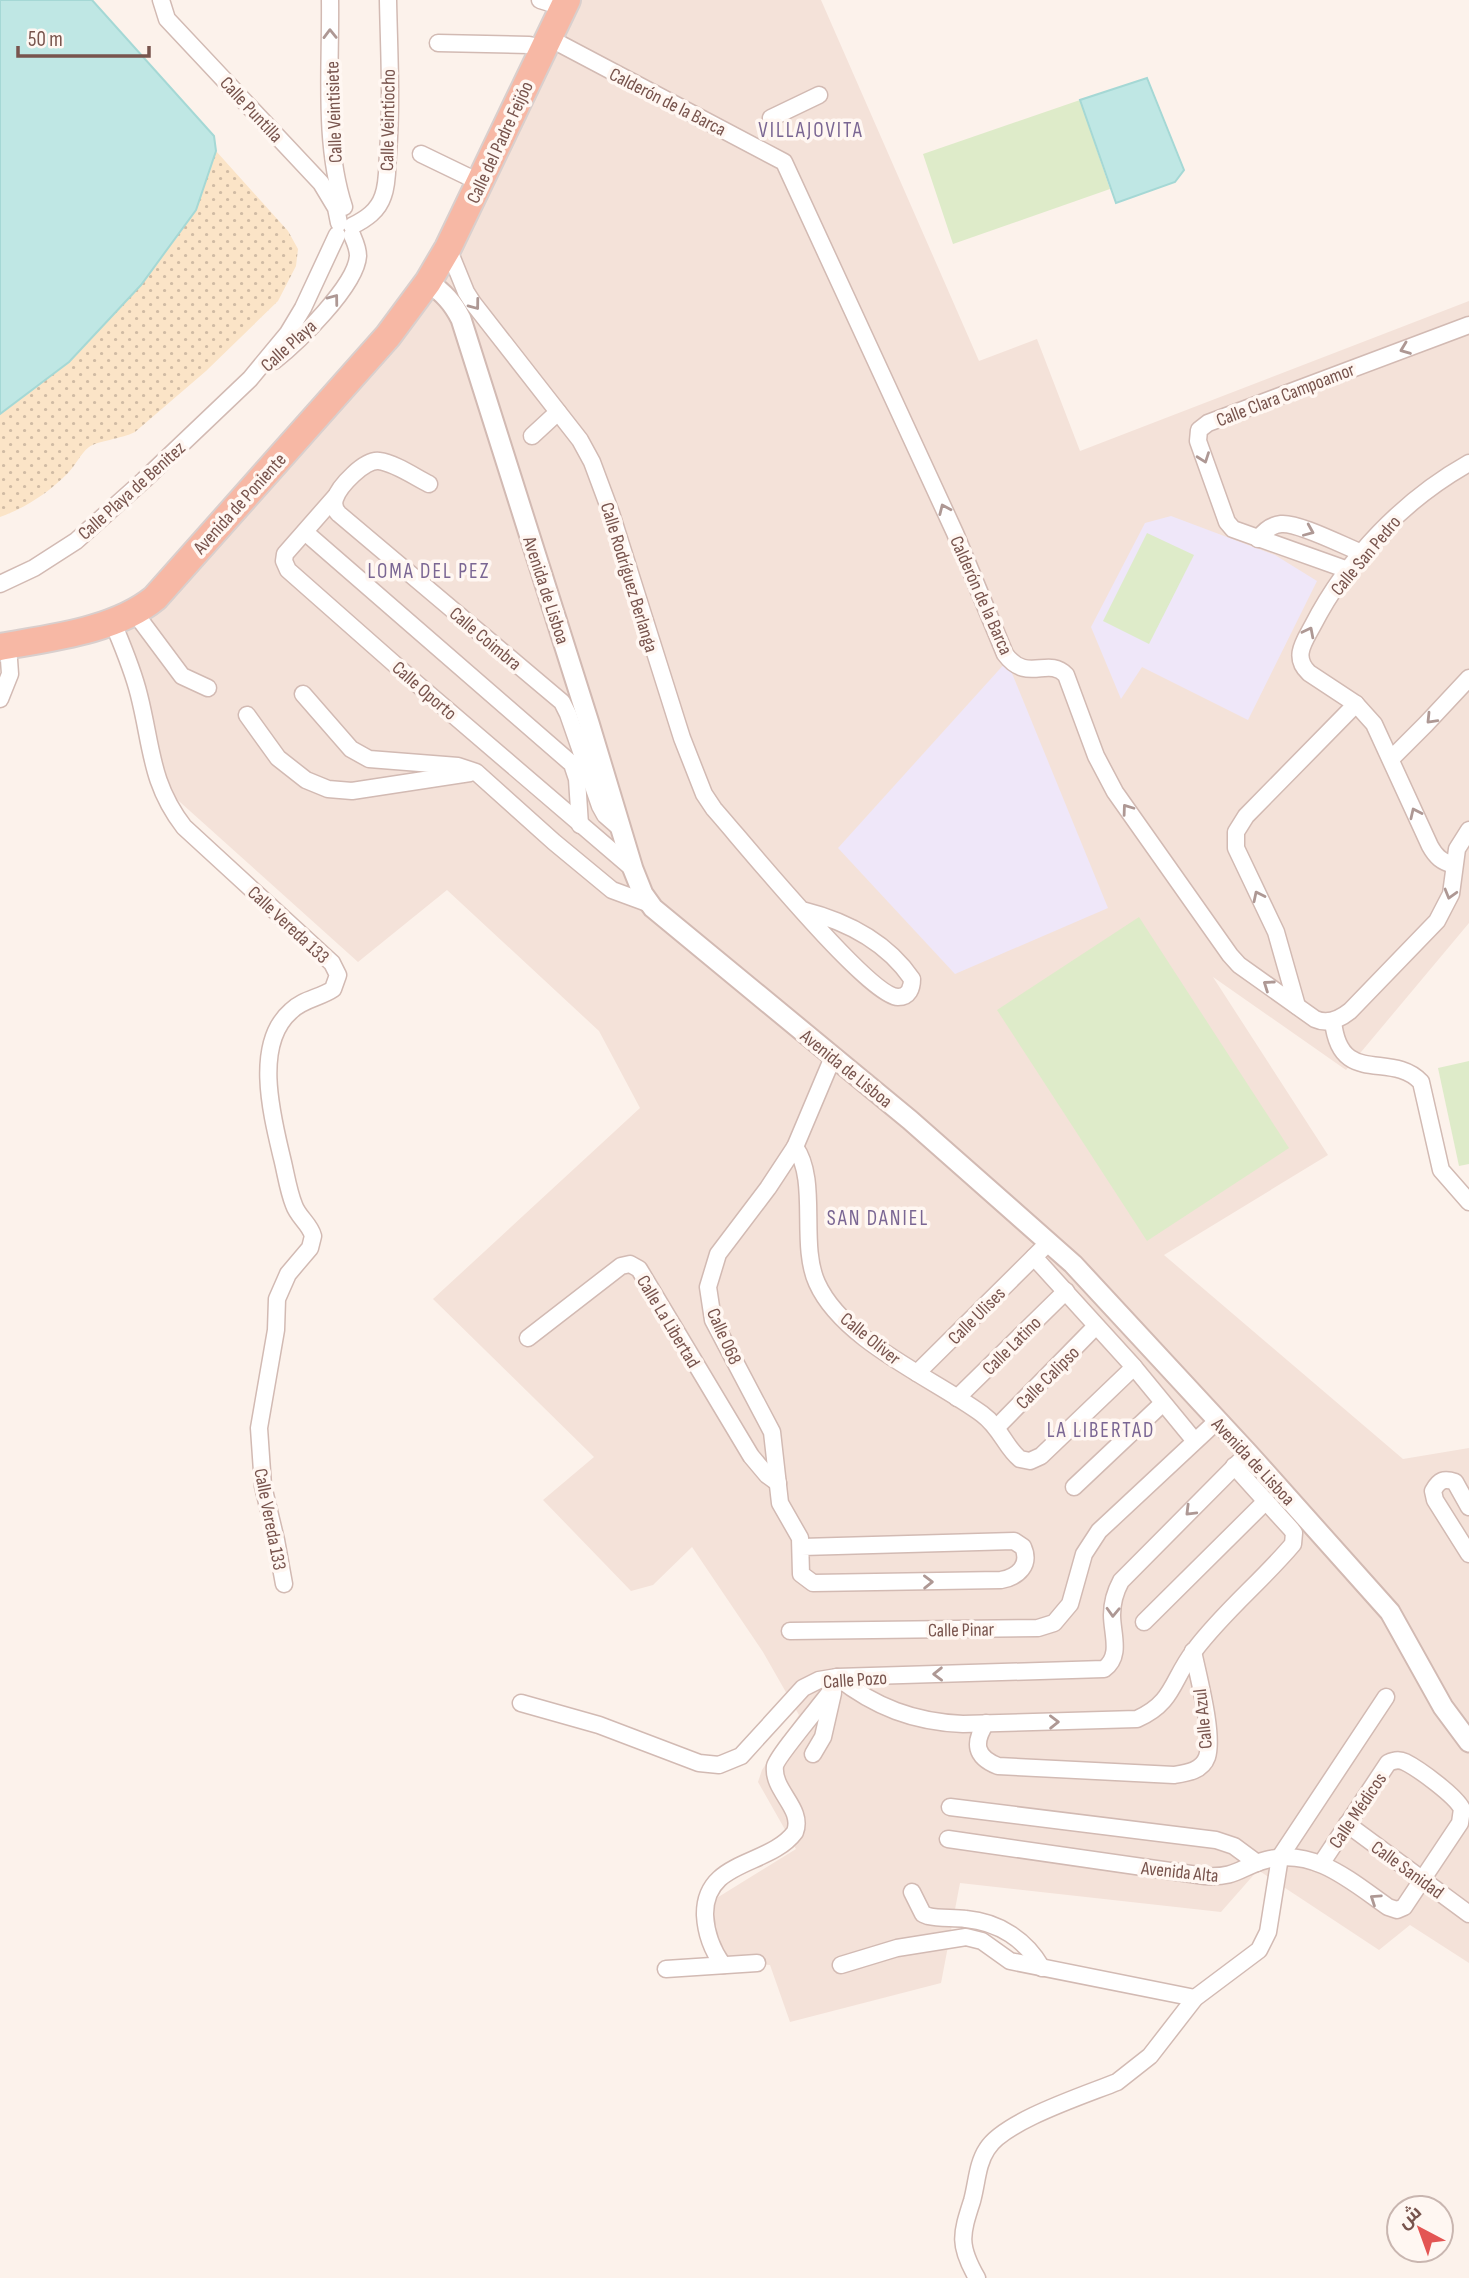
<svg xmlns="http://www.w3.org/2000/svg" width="1469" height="2278" viewBox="0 0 1469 2278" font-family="'Sofia Sans Condensed',Cairo,sans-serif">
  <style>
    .residential { fill: #f4e2d9 }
    .education { fill: #efe7f9 }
    .sand { fill: url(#sand-dots) }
    .pitch { fill: #deebc9 }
    .water { fill: #bfe7e4; stroke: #a5d8d5; stroke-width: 2 }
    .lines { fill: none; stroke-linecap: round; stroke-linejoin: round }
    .minor-casing { stroke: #d2bab3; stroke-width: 19 }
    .tertiary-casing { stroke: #d2bab3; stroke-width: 23 }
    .trunk-casing { stroke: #d9cfcd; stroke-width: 30 }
    .minor { stroke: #fff; stroke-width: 16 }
    .tertiary { stroke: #fff; stroke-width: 19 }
    .trunk { stroke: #f7b8a5; stroke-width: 26 }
    .oneway { stroke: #ae9894 }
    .labels { text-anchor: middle; stroke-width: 7; stroke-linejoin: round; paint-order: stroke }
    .street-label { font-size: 19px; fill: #78544d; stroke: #fff7f2 }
    .neighbourhood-label { font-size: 21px; letter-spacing: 2px; fill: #7a6693; stroke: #fff7f2 }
  </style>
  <defs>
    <pattern id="sand-dots" width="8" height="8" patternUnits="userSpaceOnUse" patternTransform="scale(1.75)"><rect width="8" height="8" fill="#fbe4c7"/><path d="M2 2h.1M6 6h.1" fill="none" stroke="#d0bba4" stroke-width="1.8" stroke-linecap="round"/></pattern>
  </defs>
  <rect width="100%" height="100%" fill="#fcf2eb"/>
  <path class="residential" d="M567,0H821L979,361L1037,339L1080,451L1469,301V923L1346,1070L1213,977L1328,1155L1164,1255L1403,1459L1469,1448V1963L1410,1925L1379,1950L1258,1870L1221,1912L960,1883L941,1983L790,2022L770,1965L722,1962L707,1904L796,1849L758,1782L762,1770L799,1715L763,1652L692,1547L653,1585L631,1591L543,1500L594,1457L433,1299L640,1108L599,1031L447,890L358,962L161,785L119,612L151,588L440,266Z"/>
  <g class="education">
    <path d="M1171,516L1275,555L1317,581L1248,720L1142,667L1121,699L1091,627L1145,523Z"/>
    <path d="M1007,661L1108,908L955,974L838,848Z"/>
  </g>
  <path class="sand" d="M216,151L288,231L298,249L296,266L278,301L206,371L135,432C121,439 97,441 89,447C80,454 76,465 68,473C48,493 27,507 0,517V414L69,362L196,210Z"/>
  <g class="pitch">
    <path d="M1080,100L1110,189L953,244L923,154Z"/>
    <path d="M1147,533L1194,555L1149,644L1103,621Z"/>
    <path d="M1139,917L1289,1148L1147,1241L997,1010Z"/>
    <path d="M1469,1061V1164L1459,1166L1438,1068Z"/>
  </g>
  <g class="water">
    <path d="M0,0H92L214,136L216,151L196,210L141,285L69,362L0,414Z"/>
    <path d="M1147,78L1184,170L1175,182L1116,203L1080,100Z"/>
  </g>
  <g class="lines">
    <defs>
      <g id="minor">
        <path d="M161,0L167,19L321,183L336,208L339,223"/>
        <path d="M330,0C331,67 323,143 344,207"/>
        <path d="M540,0L563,7"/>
        <path d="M549,38L784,162L955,533L1005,654C1027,684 1048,656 1066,675L1096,756L1115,792L1230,955L1239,965L1315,1019C1328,1025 1340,1019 1350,1011L1437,921L1451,894L1457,849L1469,830"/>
        <path d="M438,43L529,45L543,49"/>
        <path d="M771,118L819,95"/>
        <path d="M421,154L479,182"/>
        <path d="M352,226C366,219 378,211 383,196C388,183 387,167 388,153C392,102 389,51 388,0"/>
        <path d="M448,248L466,292L473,303L580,440L592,462L611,513L682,738L704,794L714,809C740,838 868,996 898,997C909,997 912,988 912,979C886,941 846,921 802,910"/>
        <path d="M274,361C297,343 356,286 358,256C358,248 355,242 352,235"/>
        <path d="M532,436L558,412"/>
        <path d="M429,484C415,477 395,463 379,461C365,459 339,486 335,499C333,505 335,510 339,514L562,702L568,714L600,806L605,815L621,829"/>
        <path d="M335,497L285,554L284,561L288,570L416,683L633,869"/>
        <path d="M305,532L572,764L577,779L580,825"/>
        <path d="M1258,539C1264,531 1271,525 1281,524C1298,522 1344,546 1362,553"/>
        <path d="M1348,570L1233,529L1227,522L1198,441L1199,430L1208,423L1469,325"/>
        <path d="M0,584L34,568L76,541L144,480L250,379L288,333L303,308L337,235"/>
        <path d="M135,613L182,676L208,688"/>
        <path d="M113,623C123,647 133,670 139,695C152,746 150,783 184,827L332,963L338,975L333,989C320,998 303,999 291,1011C253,1044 272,1116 282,1158C286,1174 288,1190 294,1205C298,1217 310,1224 313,1236L310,1248L288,1274L277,1299L276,1330L259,1428L263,1486L276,1540L284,1584"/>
        <path d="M303,694L344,741L351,749L369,759L458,766L476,772L554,842L612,890L650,904"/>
        <path d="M0,699L10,674L8,645"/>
        <path d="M247,715L278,758L306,780L328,789L352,791L470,773"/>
        <path d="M1391,759L1426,724L1469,678"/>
        <path d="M1454,865C1442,862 1436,857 1430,846L1374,724L1356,704L1309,673C1292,657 1304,642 1313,625C1347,559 1403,500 1469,463"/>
        <path d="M1297,1006L1276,932L1236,848V832L1246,816L1356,704"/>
        <path d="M1333,1021C1340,1088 1391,1050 1421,1082L1441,1170L1469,1202"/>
        <path d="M795,1147C819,1180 799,1244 817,1283C843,1341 933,1378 982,1414C1001,1428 1005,1447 1020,1459L1030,1461L1041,1456L1134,1367"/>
        <path d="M1049,1242L1034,1257L1134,1367L1194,1440"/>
        <path d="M528,1338L621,1266L630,1264L639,1269L751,1456L767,1475L778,1483"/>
        <path d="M917,1373L1034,1257"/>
        <path d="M957,1398L1066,1291"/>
        <path d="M997,1427L1096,1326"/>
        <path d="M1074,1487L1163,1403"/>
        <path d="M1469,1507L1455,1482C1444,1478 1439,1480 1433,1491L1435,1500L1469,1554"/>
        <path d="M802,1547L1014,1541L1023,1547C1031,1565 1018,1577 1001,1580L813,1583L801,1574L800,1538L780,1503L772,1432L713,1320L708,1287L718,1254L768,1188L795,1147L833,1057"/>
        <path d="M1144,1622L1266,1501"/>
        <path d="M790,1631L1038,1628L1054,1623L1070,1604L1084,1554L1099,1531L1217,1421"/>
        <path d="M837,1677C875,1707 914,1722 963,1724L1137,1719C1174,1703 1172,1679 1194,1651C1223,1612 1262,1581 1293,1544L1294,1533L1291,1529L1234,1466"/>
        <path d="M521,1703L599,1725L699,1763L719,1765L741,1756L803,1688L819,1680L837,1677L1104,1669C1122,1656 1112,1634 1112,1615C1112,1603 1115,1592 1121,1581L1248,1453"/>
        <path d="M986,1723C973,1743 975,1757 998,1766L1174,1775C1187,1773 1202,1771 1207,1757C1214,1734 1198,1676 1193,1651"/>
        <path d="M813,1754L823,1737L833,1693"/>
        <path d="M950,1807L1216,1840L1234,1846L1257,1863"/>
        <path d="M1347,1824L1469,1914"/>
        <path d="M948,1839L1205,1876C1237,1878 1240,1867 1266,1860C1314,1847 1352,1882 1388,1907L1397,1910L1404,1907L1460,1823L1462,1809C1456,1796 1419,1769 1405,1762C1399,1759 1394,1760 1388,1763L1321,1864"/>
        <path d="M912,1892L923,1914L928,1916C941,1919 954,1917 966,1919C999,1922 1026,1940 1042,1968"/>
        <path d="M723,1965C712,1950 706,1934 705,1915C704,1859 769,1867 795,1832C804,1808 772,1791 775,1766C777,1756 825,1700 834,1687"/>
        <path d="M841,1965L897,1948L966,1937L982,1941L1010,1961L1195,1998"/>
        <path d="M666,1969L757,1963"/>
        <path d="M977,2278C958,2245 961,2235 972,2201C977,2183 977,2164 987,2149C1004,2121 1085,2095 1117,2082L1150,2056L1195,1998L1259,1950L1268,1932L1280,1857L1386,1697"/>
      </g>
      <path id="tertiary" d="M428,282C444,293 453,303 461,319L589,723L633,869L643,894L653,908L910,1120L1073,1264L1248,1453L1390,1612L1443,1707L1469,1742"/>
      <path id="trunk" d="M0,647C50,638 115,631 155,598L388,336L428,282L448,248L567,0"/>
    </defs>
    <use href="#minor" class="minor-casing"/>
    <use href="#tertiary" class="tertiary-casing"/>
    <use href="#trunk" class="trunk-casing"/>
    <use href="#minor" class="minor"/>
    <use href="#tertiary" class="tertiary"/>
    <use href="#trunk" class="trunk"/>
  </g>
  <defs><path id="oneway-chevron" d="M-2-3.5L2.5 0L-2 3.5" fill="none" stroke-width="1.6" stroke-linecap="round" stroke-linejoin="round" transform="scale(1.75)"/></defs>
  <g class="oneway">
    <use href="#oneway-chevron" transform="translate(330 34) rotate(-91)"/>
    <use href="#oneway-chevron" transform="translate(334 299) rotate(-53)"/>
    <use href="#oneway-chevron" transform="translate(475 305) rotate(53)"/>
    <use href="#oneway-chevron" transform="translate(1405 349) rotate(159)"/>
    <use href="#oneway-chevron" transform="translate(1204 458) rotate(70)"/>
    <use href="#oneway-chevron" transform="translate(944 509) rotate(-114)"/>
    <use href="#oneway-chevron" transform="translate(1309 531) rotate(23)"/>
    <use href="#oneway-chevron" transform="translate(1309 632) rotate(-63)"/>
    <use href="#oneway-chevron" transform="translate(1431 719) rotate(134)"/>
    <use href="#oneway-chevron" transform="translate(1127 809) rotate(-126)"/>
    <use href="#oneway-chevron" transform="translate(1415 813) rotate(-115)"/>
    <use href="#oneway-chevron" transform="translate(1450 894) rotate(106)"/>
    <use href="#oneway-chevron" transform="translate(1258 896) rotate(-116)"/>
    <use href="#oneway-chevron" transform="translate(1268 985) rotate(-145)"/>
    <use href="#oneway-chevron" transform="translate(1190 1511) rotate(135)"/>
    <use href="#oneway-chevron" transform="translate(928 1582) rotate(-1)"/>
    <use href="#oneway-chevron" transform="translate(1113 1612) rotate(92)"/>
    <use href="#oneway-chevron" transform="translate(938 1674) rotate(179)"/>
    <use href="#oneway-chevron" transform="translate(1054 1722) rotate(-1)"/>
    <use href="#oneway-chevron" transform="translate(1375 1899) rotate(-146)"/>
  </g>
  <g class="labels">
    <g class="street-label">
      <text transform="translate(668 101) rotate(27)" y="7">Calderón de la Barca</text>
      <text transform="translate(252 109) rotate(47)" y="7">Calle Puntilla</text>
      <text transform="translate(333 112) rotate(-92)" y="7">Calle Veintisiete</text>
      <text transform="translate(387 120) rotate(-89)" y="7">Calle Veintiocho</text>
      <text transform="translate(499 142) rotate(-65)" y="7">Calle del Padre Feijóo</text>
      <text transform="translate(288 345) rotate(-42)" y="7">Calle Playa</text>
      <text transform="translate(1285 394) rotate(-21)" y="7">Calle Clara Campoamor</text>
      <text transform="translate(131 490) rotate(-42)" y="7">Calle Playa de Benitez</text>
      <text transform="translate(239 503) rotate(-48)" y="7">Avenida de Poniente</text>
      <text transform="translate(1365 555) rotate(-50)" y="7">Calle San Pedro</text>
      <text transform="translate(630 577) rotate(73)" y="7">Calle Rodríguez Berlanga</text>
      <text transform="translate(547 590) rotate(72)" y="7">Avenida de Lisboa</text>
      <text transform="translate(982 595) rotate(66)" y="7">Calderón de la Barca</text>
      <text transform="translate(486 638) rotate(40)" y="7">Calle Coimbra</text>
      <text transform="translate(425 690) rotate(41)" y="7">Calle Oporto</text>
      <text transform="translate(289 924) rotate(43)" y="7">Calle Vereda 133</text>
      <text transform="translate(847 1068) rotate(39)" y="7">Avenida de Lisboa</text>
      <text transform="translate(976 1315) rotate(-45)" y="7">Calle Ulises</text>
      <text transform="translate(669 1321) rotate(59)" y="7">Calle La Libertad</text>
      <text transform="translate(725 1336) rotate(66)" y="7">Calle 068</text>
      <text transform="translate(871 1338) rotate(39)" y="7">Calle Oliver</text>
      <text transform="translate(1011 1345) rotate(-45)" y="7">Calle Latino</text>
      <text transform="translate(1047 1377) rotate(-45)" y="7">Calle Calipso</text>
      <text transform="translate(1254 1461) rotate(47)" y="7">Avenida de Lisboa</text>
      <text transform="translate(271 1519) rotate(79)" y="7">Calle Vereda 133</text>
      <text transform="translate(961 1629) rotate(-1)" y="7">Calle Pinar</text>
      <text transform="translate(855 1679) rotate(-4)" y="7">Calle Pozo</text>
      <text transform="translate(1202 1719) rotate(-96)" y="7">Calle Azul</text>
      <text transform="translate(1357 1810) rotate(-56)" y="7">Calle Médicos</text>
      <text transform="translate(1408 1869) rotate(36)" y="7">Calle Sanidad</text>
      <text transform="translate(1180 1871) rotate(6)" y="7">Avenida Alta</text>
    </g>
    <g class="neighbourhood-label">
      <text x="811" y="137">VILLAJOVITA</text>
      <text x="429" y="578">LOMA DEL PEZ</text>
      <text x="878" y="1225">SAN DANIEL</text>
      <text x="1101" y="1437">LA LIBERTAD</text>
    </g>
  </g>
  <g transform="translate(1420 2229) rotate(319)"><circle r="33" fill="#fff7f2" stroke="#c9b6b0" stroke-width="2"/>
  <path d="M0-5L12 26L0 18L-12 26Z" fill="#e35553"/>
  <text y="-10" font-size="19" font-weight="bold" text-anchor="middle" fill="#78544d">ش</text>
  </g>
  <path d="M18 46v10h131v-10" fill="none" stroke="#78544d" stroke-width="3.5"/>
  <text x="28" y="46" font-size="21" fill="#78544d" stroke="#fff7f2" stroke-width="5" paint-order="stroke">50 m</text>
</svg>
